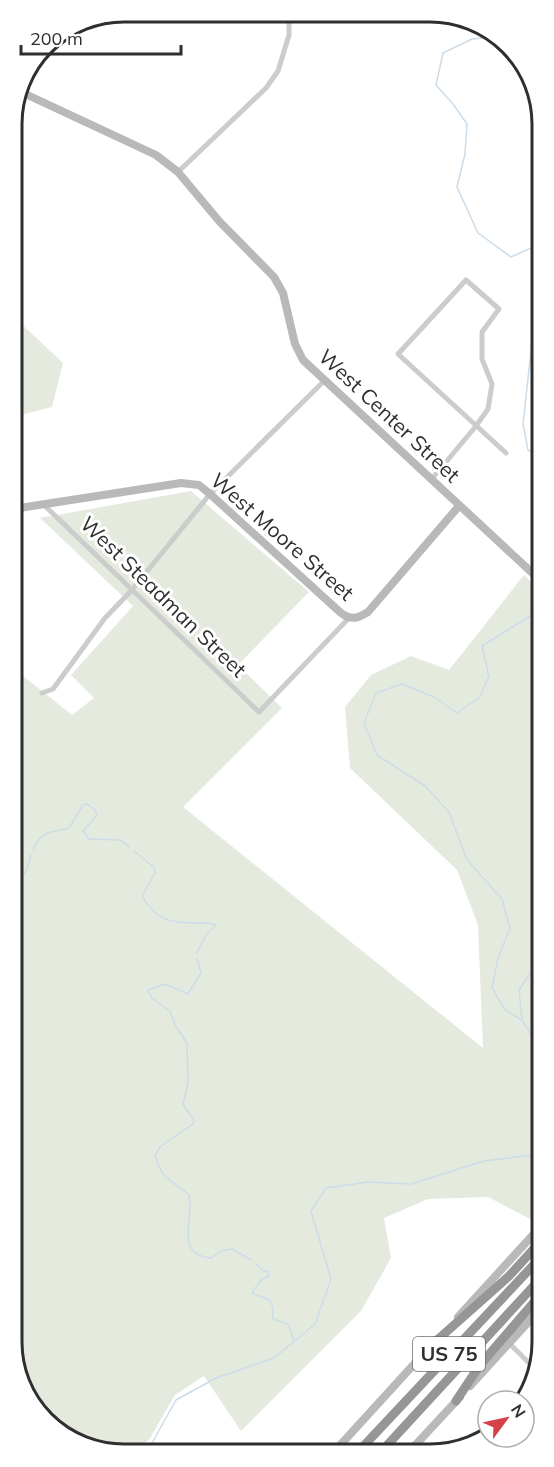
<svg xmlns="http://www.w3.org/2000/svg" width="554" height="1467" viewBox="0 0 554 1467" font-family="Mulish,sans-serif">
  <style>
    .green { fill: #e4ebde }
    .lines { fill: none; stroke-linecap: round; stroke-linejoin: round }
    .stream { stroke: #ccdce9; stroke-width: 1.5 }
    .street { stroke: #ccc; stroke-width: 5 }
    .secondary { stroke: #b9b9b9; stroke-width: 8 }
    .highway { stroke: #969696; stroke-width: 9 }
    .labels { text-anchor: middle; stroke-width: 6; stroke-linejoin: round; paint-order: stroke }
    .shield { fill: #fff; stroke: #6d6d6d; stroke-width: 1.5 }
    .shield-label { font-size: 20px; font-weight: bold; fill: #2f2f2f }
    .street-label { font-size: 21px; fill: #2f2f2f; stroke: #fff }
    .rim { fill: none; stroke: #2f2f2f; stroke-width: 3 }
  </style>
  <rect width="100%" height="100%" fill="#fff"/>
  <g class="green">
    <path d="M13,316L63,363L52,407L13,417Z"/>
    <path d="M191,491L309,592L238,665L282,708L183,807L483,1048L478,925L457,870L350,768L345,707L371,675L411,656L449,670L524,575L541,592L542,1210L532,1220L488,1197L428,1199L384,1218L391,1258L361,1311L241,1431L204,1376L175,1395L149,1440L131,1453H102L45,1422L14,1365L13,668L72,715L94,698L71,675L133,606L40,518Z"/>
  </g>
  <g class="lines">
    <g class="stream">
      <path d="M494,37L472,39L443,53L436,85L453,104L467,124L465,154L457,187L478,233L511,257L540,244"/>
      <path d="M540,318L534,324L523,424L528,450L540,456"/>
      <path d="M540,520L533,534L540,549"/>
      <path d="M33,850C43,828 49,834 69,828L83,805L87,804L95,810L97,815L83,831L89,839L121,840L129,847"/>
      <path d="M134,851L154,867L155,873L142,896C156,921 171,923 198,923C205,923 210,922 216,925L206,935L196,954"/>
      <path d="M13,879C27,877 28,866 31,855"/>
      <path d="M541,958L519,990L522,1020L541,1050"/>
      <path d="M197,959L201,973L188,994L165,984L148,990L152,998L170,1011L176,1027L187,1043L188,1083L183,1104L194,1120L193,1124L161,1146L155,1155C164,1184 169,1177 189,1195C195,1216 173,1255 211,1258L221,1251L232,1249L251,1260"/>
      <path d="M522,1020L505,1010L492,988L498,958L510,928L502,899L467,860L449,812L425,786L377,755L364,723L376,693L402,684L434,697L457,713L480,697L489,676L482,646L530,616L541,614"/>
      <path d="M256,1264L264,1271H268L269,1276L260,1281L252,1293C270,1302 273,1294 273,1319L288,1324L294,1341"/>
      <path d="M137,1453L152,1443L176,1400L216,1378L274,1358L315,1324L331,1279L311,1211L326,1188L368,1182L411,1184L484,1161L541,1154"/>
    </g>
    <g class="street">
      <path d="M178,172L266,88L278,71L289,35V13"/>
      <path d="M431,480L476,426L488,409L492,384L482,359V332L499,309L466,280L398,354L506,453"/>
      <path d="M43,504L259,712L349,618"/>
      <path d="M42,693L53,689L105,618L131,591L210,494L324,381"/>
      <path d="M509,1343L534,1368"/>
    </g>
    <g class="secondary">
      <path d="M19,91L156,155L178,172L219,221L274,277L283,293L295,344L303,360L541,581"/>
      <path d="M13,509L181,483L199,485L210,494L341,613C352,621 358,618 368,612L459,506"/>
      <path d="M458,1317L542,1225"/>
      <path d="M470,1386L542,1307"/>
      <path d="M333,1453L437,1339"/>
      <path d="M408,1453L460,1397"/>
    </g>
    <g class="highway">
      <path d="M435,1342L509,1276L542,1240"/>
      <path d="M456,1401L480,1365L542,1293"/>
      <path d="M357,1453L542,1256"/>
      <path d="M380,1453L542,1277"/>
    </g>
  </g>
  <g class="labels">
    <rect class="shield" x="413" y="1337" width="72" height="34" rx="4.5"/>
    <g class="shield-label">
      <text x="449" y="1361">US 75</text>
    </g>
    <g class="street-label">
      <text transform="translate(389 416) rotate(43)" y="7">West Center Street</text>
      <text transform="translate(282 537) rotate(41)" y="7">West Moore Street</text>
      <text transform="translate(163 597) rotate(44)" y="7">West Steadman Street</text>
    </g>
  </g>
  <path d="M0 0H554V1467H0ZM124 22H430A102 102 0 0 1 532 124V1342A102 102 0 0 1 430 1444H124A102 102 0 0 1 22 1342V124A102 102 0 0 1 124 22Z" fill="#fff" fill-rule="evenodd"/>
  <path class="rim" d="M124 22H430A102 102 0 0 1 532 124V1342A102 102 0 0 1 430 1444H124A102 102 0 0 1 22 1342V124A102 102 0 0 1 124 22Z"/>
  <g transform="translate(506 1419) rotate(57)"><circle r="28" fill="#ffffff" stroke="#acacac" stroke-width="1.5"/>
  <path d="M0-4.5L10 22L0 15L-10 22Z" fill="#d64147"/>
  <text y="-9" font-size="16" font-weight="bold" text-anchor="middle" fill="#2f2f2f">N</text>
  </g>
  <path d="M21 45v9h160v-9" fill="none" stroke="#2f2f2f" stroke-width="3"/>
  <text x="30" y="45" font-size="18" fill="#2f2f2f" stroke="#ffffff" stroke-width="4.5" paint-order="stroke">200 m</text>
</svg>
